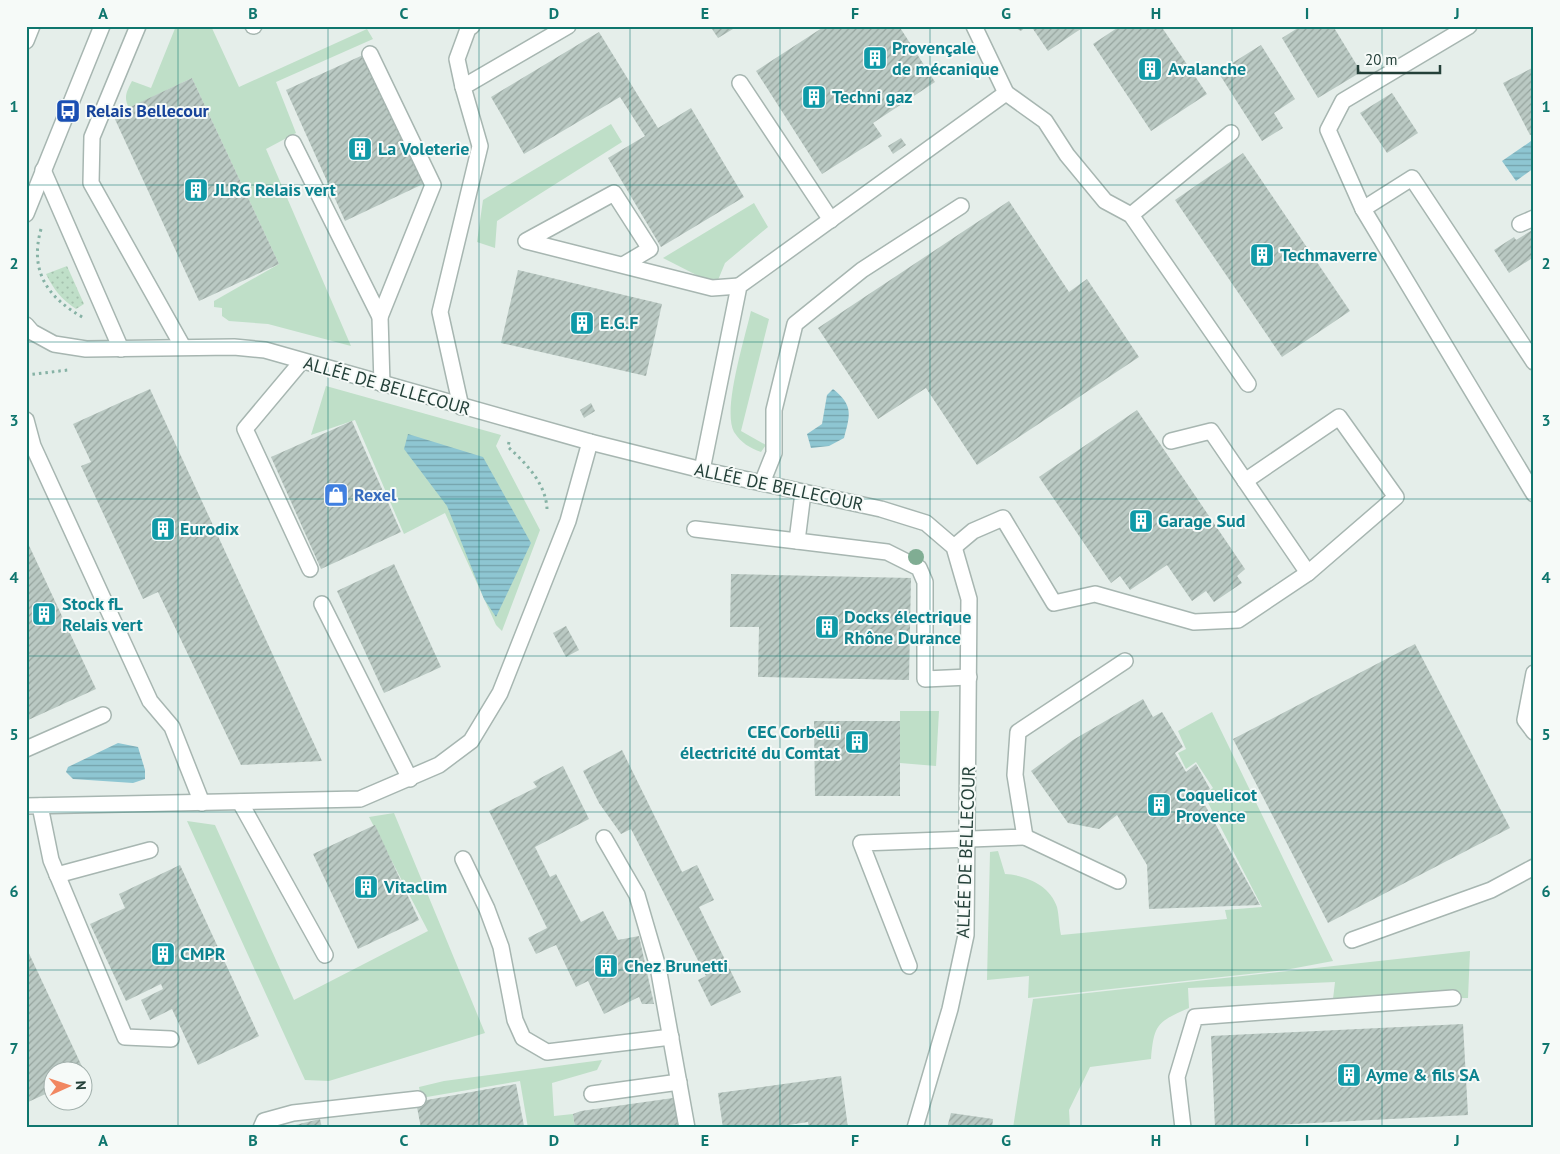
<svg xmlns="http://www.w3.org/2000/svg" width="1560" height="1154" viewBox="0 0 1560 1154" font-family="'PT Sans',sans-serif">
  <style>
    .grass { fill: #bfdfc8 }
    .park { fill: url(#park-dots) }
    .water { fill: url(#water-rules) }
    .building { fill: url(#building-hatch) }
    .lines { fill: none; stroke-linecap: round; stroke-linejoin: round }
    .minor-casing { stroke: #a7b6b1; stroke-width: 18 }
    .path { stroke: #86b2a5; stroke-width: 3; stroke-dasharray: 2.5 4; stroke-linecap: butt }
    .minor { stroke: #fff; stroke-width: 15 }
    .tree { fill: #80ad93 }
    .grid { fill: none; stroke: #0f766e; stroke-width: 1; stroke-opacity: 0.55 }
    .labels { text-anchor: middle; stroke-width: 4; stroke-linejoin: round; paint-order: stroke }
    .culture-label { font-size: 18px; font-weight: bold; fill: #0d838f; stroke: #f6faf8; text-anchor: start }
    .transit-label { font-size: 18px; font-weight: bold; fill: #164399; stroke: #f6faf8; text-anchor: start }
    .street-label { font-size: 18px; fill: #244039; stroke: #f6faf8 }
    .shop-label { font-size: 18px; font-weight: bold; fill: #366cbe; stroke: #f6faf8; text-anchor: start }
    .neatline { fill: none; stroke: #0f766e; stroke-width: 2 }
    .grid-label { font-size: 16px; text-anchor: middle; font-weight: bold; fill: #0f766e }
  </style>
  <defs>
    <pattern id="park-dots" width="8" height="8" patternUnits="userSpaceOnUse" patternTransform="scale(1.25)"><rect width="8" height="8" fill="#bfdfc8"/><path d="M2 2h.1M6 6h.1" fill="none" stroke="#a4c0ad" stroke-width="1.8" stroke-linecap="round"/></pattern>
    <pattern id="water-rules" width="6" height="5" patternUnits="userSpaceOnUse" patternTransform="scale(1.25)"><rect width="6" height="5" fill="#8ec6d2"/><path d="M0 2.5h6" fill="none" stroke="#74a2ab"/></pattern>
    <pattern id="building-hatch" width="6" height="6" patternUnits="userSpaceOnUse" patternTransform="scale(1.25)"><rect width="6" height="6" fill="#bac9c3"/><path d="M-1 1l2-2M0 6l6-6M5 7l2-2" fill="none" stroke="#97a59f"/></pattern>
  </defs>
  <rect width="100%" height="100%" fill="#e5eeea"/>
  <g class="grass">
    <path d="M176,26H211L239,87L367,29L373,39L276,82L296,133L266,149L351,346L268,324L229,321L222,316V308L214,307V301L279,264L192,78L129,108C123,97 127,91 132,81L151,88Z"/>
    <path d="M611,124L622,142L497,221L495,248L477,242L483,200Z"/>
    <path d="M754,203L768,227L725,263L716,285L663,258Z"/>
    <path d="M751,311L769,319L741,431L766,445L761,452C750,448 741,443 734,432C722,410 745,338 751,311Z"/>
    <path d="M326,386L501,435L496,446L540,530L502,631L496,625L445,513L404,534L355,420L311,435Z"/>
    <path d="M900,711H939L936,766L900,763Z"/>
    <path d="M1212,712L1333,961L1285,970L1028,998L1029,976L987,980L990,852L998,851L1005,874C1025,875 1050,885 1057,907C1059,915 1059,926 1061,935L1227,919L1225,910L1262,907L1204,795L1213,788L1196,762L1186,769L1178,753L1186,749L1178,731Z"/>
    <path d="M394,813L485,1033L329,1081L305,1080L187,821L215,825L294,1000L428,931L369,817Z"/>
    <path d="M1470,951L1468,998L1333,999L1335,982L1188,988L1189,1008C1157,1022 1154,1024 1151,1059L1090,1067L1069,1110L1070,1128H1013L1033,999Z"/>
    <path d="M602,1060L597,1070L552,1083L554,1116L573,1114L575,1128H528L520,1081L421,1098L419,1087L444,1081Z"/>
  </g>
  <path class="park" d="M67,266L84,304L76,309C61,299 54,290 46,274Z"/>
  <g class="water">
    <path d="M1534,139V168L1516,181L1502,161Z"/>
    <path d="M833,389C854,406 850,415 844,438L829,446L811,448L807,434L822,424L827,395Z"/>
    <path d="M408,434L483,457L531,543L496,617L484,599L447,506L404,449Z"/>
    <path d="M118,743L138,747L145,770V779L133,783L73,779L66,772L68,767Z"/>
  </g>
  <g class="building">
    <path d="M710,26H738L718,38Z"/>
    <path d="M825,26H899L935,82L873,123L882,136L822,174L756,71Z"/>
    <path d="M1012,26H1027L1021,31Z"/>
    <path d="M1031,26H1085L1048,51Z"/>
    <path d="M1120,26H1161L1207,94L1151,131L1093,44Z"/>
    <path d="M1301,26H1333L1361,72L1318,98L1282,38Z"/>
    <path d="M599,32L658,128L691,108L744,197L661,247L608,158L645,136L620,97L524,154L491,97Z"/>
    <path d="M1261,45L1295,99L1274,113L1283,128L1262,141L1218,72Z"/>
    <path d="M363,55L423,184L345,221L286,90Z"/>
    <path d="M1534,67V133L1530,135L1503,83Z"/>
    <path d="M192,78L279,264L199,301L113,115Z"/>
    <path d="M1392,93L1418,133L1387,153L1360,113Z"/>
    <path d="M901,138L906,145L893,154L888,146Z"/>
    <path d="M1243,153L1350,311L1282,357L1175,200Z"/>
    <path d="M1009,201L1069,292L1087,279L1139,357L977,465L926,388L878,419L818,328Z"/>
    <path d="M1534,229V257L1509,273L1494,250L1514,237L1516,240Z"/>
    <path d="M518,270L662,304L646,376L501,343Z"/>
    <path d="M150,389L322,761L241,765L158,592L143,599L81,466L91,462L73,424Z"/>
    <path d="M591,403L595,411L584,418L580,410Z"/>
    <path d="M1137,410L1245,569L1237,576L1242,583L1214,602L1206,591L1192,601L1167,565L1130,590L1120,576L1111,583L1039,477Z"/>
    <path d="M352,421L401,532L321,569L271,457Z"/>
    <path d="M26,539L96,689L26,721Z"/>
    <path d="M394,564L441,667L384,693L337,591Z"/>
    <path d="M731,574L911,578L909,680L758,677L759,627H730Z"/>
    <path d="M566,626L579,650L566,657L553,633Z"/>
    <path d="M1415,644L1510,828L1328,923L1233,739Z"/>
    <path d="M1143,699L1153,717L1162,712L1183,747L1175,753L1186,772L1196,764L1210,789L1200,796L1260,905L1149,909L1147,865L1117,815L1099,829L1068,823L1031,771L1073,740Z"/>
    <path d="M814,721H900V796H815Z"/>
    <path d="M622,750L682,872L697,865L714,900L699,907L741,992L711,1006L698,980L706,976L631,829L621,834L599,803L583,771Z"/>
    <path d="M563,766L589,819L535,847L550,877L556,874L581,922L603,911L618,940L639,936L654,1004H642L639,997L604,1014L588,981L576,987L556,945L536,954L528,938L547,928L489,811L537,787L533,782Z"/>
    <path d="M375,825L419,920L358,949L313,854Z"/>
    <path d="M180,865L259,1036L198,1065L172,1009L150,1020L141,1000L163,989L161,984L126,1001L90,924L125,908L119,894Z"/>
    <path d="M26,947L86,1075L82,1077V1072H52V1091L26,1103Z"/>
    <path d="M1463,1024L1468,1115L1215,1128L1211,1036Z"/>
    <path d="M841,1076L848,1128H809L808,1122L769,1128H723L718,1093Z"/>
    <path d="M516,1084L524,1126L421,1128L416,1102Z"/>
    <path d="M673,1098L679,1128H575L573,1114L581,1111Z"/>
    <path d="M951,1113L993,1119L992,1128H947Z"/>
    <path d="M320,1119L322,1128H287V1127Z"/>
  </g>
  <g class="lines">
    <defs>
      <g id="minor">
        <path d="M138,26L92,137L91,183L183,347"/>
        <path d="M253,26H254"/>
        <path d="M974,26L1006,93L1045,121L1067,155L1105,201L1131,215L1248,384"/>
        <path d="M1469,26L1343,101L1328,130L1363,209L1534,494"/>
        <path d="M26,41L32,26"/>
        <path d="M370,54L433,185L380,317"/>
        <path d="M740,83L831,220"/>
        <path d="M463,87L457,59L468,29L472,26"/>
        <path d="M293,143L380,317L382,384"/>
        <path d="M43,170L121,349"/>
        <path d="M1363,209L1412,178L1534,362"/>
        <path d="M26,214L102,26"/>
        <path d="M1131,215L1231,133"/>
        <path d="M1520,224L1534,218"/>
        <path d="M623,265L650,249L614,193L526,241L712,288L739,286"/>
        <path d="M26,325L32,332L54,344L86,349L234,347L265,350L590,442L702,470L881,509L926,523L954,547L969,599L966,935L950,1009L915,1128"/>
        <path d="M302,361L245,429L310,569"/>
        <path d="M461,407L440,312L480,146L463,87L568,26"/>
        <path d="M26,420L33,446L150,701L172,727L202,803"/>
        <path d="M702,470L739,286L1006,93"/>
        <path d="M1245,481L1339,417L1396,497L1308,573"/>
        <path d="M762,483L774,453V410L795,324L862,270L961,206"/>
        <path d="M803,493L797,541L887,552L919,568L925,582V679L969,677"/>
        <path d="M695,529L797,541"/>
        <path d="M954,547L973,531L1003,518L1054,603L1095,594L1194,622L1238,620L1308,573L1211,431L1171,441"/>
        <path d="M322,604L410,779"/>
        <path d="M1534,673L1525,720L1534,732"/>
        <path d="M26,749L103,715"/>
        <path d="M240,802L325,955"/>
        <path d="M26,806L360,799L439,765L471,741L500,693L568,521L590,442"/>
        <path d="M40,806L51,860L125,1037L171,1039"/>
        <path d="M1025,837L1118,881"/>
        <path d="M604,838L637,895L658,967L687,1128"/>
        <path d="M463,859L487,909L501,947L515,1020L523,1038L547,1052L671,1037"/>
        <path d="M57,875L150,850"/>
        <path d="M1352,940L1491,890L1534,867"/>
        <path d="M909,966L861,843L1025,837L1015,775L1018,732L1125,661"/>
        <path d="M592,1094L679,1082"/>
        <path d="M261,1128L264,1121L293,1113L418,1099"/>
        <path d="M1183,1128L1177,1077L1195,1017L1453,998"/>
      </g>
    </defs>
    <use href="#minor" class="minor-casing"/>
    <g class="path">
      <path d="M41,229C29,272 48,298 84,318"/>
      <path d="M26,375L68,370"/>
      <path d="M509,442L508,447C526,463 546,484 547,509"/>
    </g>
    <use href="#minor" class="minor"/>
  </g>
  <circle class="tree" cx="916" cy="557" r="8"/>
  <path class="grid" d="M178,26V1128M328,26V1128M479,26V1128M630,26V1128M780,26V1128M930,26V1128M1081,26V1128M1232,26V1128M1382,26V1128M26,185H1534M26,342H1534M26,499H1534M26,656H1534M26,812H1534M26,970H1534"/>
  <defs>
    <symbol id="building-square" viewBox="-11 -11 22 22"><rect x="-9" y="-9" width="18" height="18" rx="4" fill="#0f9aa8" stroke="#f6faf8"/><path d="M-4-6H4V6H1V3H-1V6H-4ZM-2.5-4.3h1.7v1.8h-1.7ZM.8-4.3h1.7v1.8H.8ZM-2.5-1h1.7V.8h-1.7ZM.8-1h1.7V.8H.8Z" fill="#fff"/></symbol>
    <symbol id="bus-square" viewBox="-11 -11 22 22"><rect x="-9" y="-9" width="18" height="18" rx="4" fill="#1a4fb4" stroke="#f6faf8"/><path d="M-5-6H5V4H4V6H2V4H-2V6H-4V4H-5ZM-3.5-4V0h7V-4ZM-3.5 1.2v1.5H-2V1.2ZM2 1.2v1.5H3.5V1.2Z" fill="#fff"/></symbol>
    <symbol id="shop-square" viewBox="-11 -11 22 22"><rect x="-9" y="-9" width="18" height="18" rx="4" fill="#3f7fe0" stroke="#f6faf8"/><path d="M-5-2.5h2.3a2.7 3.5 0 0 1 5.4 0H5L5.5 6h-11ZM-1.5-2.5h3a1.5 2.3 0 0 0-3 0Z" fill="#fff"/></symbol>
  </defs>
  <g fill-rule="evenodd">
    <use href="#building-square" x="861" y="44" width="28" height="28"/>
    <use href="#building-square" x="1136" y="55" width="28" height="28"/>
    <use href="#building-square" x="800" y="83" width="28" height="28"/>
    <use href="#bus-square" x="54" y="97" width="28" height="28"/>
    <use href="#building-square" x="346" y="135" width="28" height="28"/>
    <use href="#building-square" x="182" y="176" width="28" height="28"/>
    <use href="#building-square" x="1248" y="241" width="28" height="28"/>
    <use href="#building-square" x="568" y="309" width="28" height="28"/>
    <use href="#shop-square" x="322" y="481" width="28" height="28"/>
    <use href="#building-square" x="1127" y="507" width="28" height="28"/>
    <use href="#building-square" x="149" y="515" width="28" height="28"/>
    <use href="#building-square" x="30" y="600" width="28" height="28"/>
    <use href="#building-square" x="813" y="613" width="28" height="28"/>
    <use href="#building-square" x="843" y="728" width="28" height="28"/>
    <use href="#building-square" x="1145" y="791" width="28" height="28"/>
    <use href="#building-square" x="352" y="873" width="28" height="28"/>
    <use href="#building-square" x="149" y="940" width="28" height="28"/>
    <use href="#building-square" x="592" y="952" width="28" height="28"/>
    <use href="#building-square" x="1335" y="1061" width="28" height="28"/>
  </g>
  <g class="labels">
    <g class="culture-label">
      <text x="892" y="54">Provençale<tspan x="892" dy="21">de mécanique</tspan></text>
      <text x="1168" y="75">Avalanche</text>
      <text x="832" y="103">Techni gaz</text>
      <text x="378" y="155">La Voleterie</text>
      <text x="214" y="196">JLRG Relais vert</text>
      <text x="1280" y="261">Techmaverre</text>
      <text x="600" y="329">E.G.F</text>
      <text x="1158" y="527">Garage Sud</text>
      <text x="180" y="535">Eurodix</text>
      <text x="62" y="610">Stock fL<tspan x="62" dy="21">Relais vert</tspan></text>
      <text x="844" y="623">Docks électrique<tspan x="844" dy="21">Rhône Durance</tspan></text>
      <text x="840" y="738" text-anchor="end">CEC Corbelli<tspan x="840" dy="21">électricité du Comtat</tspan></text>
      <text x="1176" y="801">Coquelicot<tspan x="1176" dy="21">Provence</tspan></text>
      <text x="384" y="893">Vitaclim</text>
      <text x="180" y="960">CMPR</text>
      <text x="624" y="972">Chez Brunetti</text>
      <text x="1366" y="1081">Ayme &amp; fils SA</text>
    </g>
    <g class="transit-label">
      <text x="86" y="117">Relais Bellecour</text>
    </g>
    <g class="street-label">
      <text transform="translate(387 386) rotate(16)" y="6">ALLÉE DE BELLECOUR</text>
      <text transform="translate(779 487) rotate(12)" y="6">ALLÉE DE BELLECOUR</text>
      <text transform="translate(966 852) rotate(-88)" y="6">ALLÉE DE BELLECOUR</text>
    </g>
    <g class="shop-label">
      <text x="354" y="501">Rexel</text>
    </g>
  </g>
  <rect width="1560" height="1154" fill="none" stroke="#f6faf8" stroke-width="55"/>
  <g transform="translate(68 1086) rotate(87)"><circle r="24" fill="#f6faf8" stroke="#a2b0ac"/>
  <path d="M0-4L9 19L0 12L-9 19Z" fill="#f18761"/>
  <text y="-8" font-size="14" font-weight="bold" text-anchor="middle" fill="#244039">N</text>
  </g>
  <path d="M1358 65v8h82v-8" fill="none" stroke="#244039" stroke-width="2.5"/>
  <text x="1365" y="65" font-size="15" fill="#244039" stroke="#f6faf8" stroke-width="4" paint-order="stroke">20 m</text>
  <rect x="28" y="28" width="1504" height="1098" class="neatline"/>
  <g class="grid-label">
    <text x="103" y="19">A</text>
    <text x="253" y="19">B</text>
    <text x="404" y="19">C</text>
    <text x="554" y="19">D</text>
    <text x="705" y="19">E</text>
    <text x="855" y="19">F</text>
    <text x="1006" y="19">G</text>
    <text x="1156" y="19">H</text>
    <text x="1307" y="19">I</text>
    <text x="1457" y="19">J</text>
    <text x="14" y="112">1</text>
    <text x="1546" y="112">1</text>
    <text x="14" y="269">2</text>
    <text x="1546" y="269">2</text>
    <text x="14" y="426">3</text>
    <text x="1546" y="426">3</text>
    <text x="14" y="583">4</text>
    <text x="1546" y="583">4</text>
    <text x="14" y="740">5</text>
    <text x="1546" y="740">5</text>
    <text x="14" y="897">6</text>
    <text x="1546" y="897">6</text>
    <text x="14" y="1054">7</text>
    <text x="1546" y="1054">7</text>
    <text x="103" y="1146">A</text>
    <text x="253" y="1146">B</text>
    <text x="404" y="1146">C</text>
    <text x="554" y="1146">D</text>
    <text x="705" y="1146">E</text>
    <text x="855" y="1146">F</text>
    <text x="1006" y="1146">G</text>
    <text x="1156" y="1146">H</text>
    <text x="1307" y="1146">I</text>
    <text x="1457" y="1146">J</text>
  </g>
</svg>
